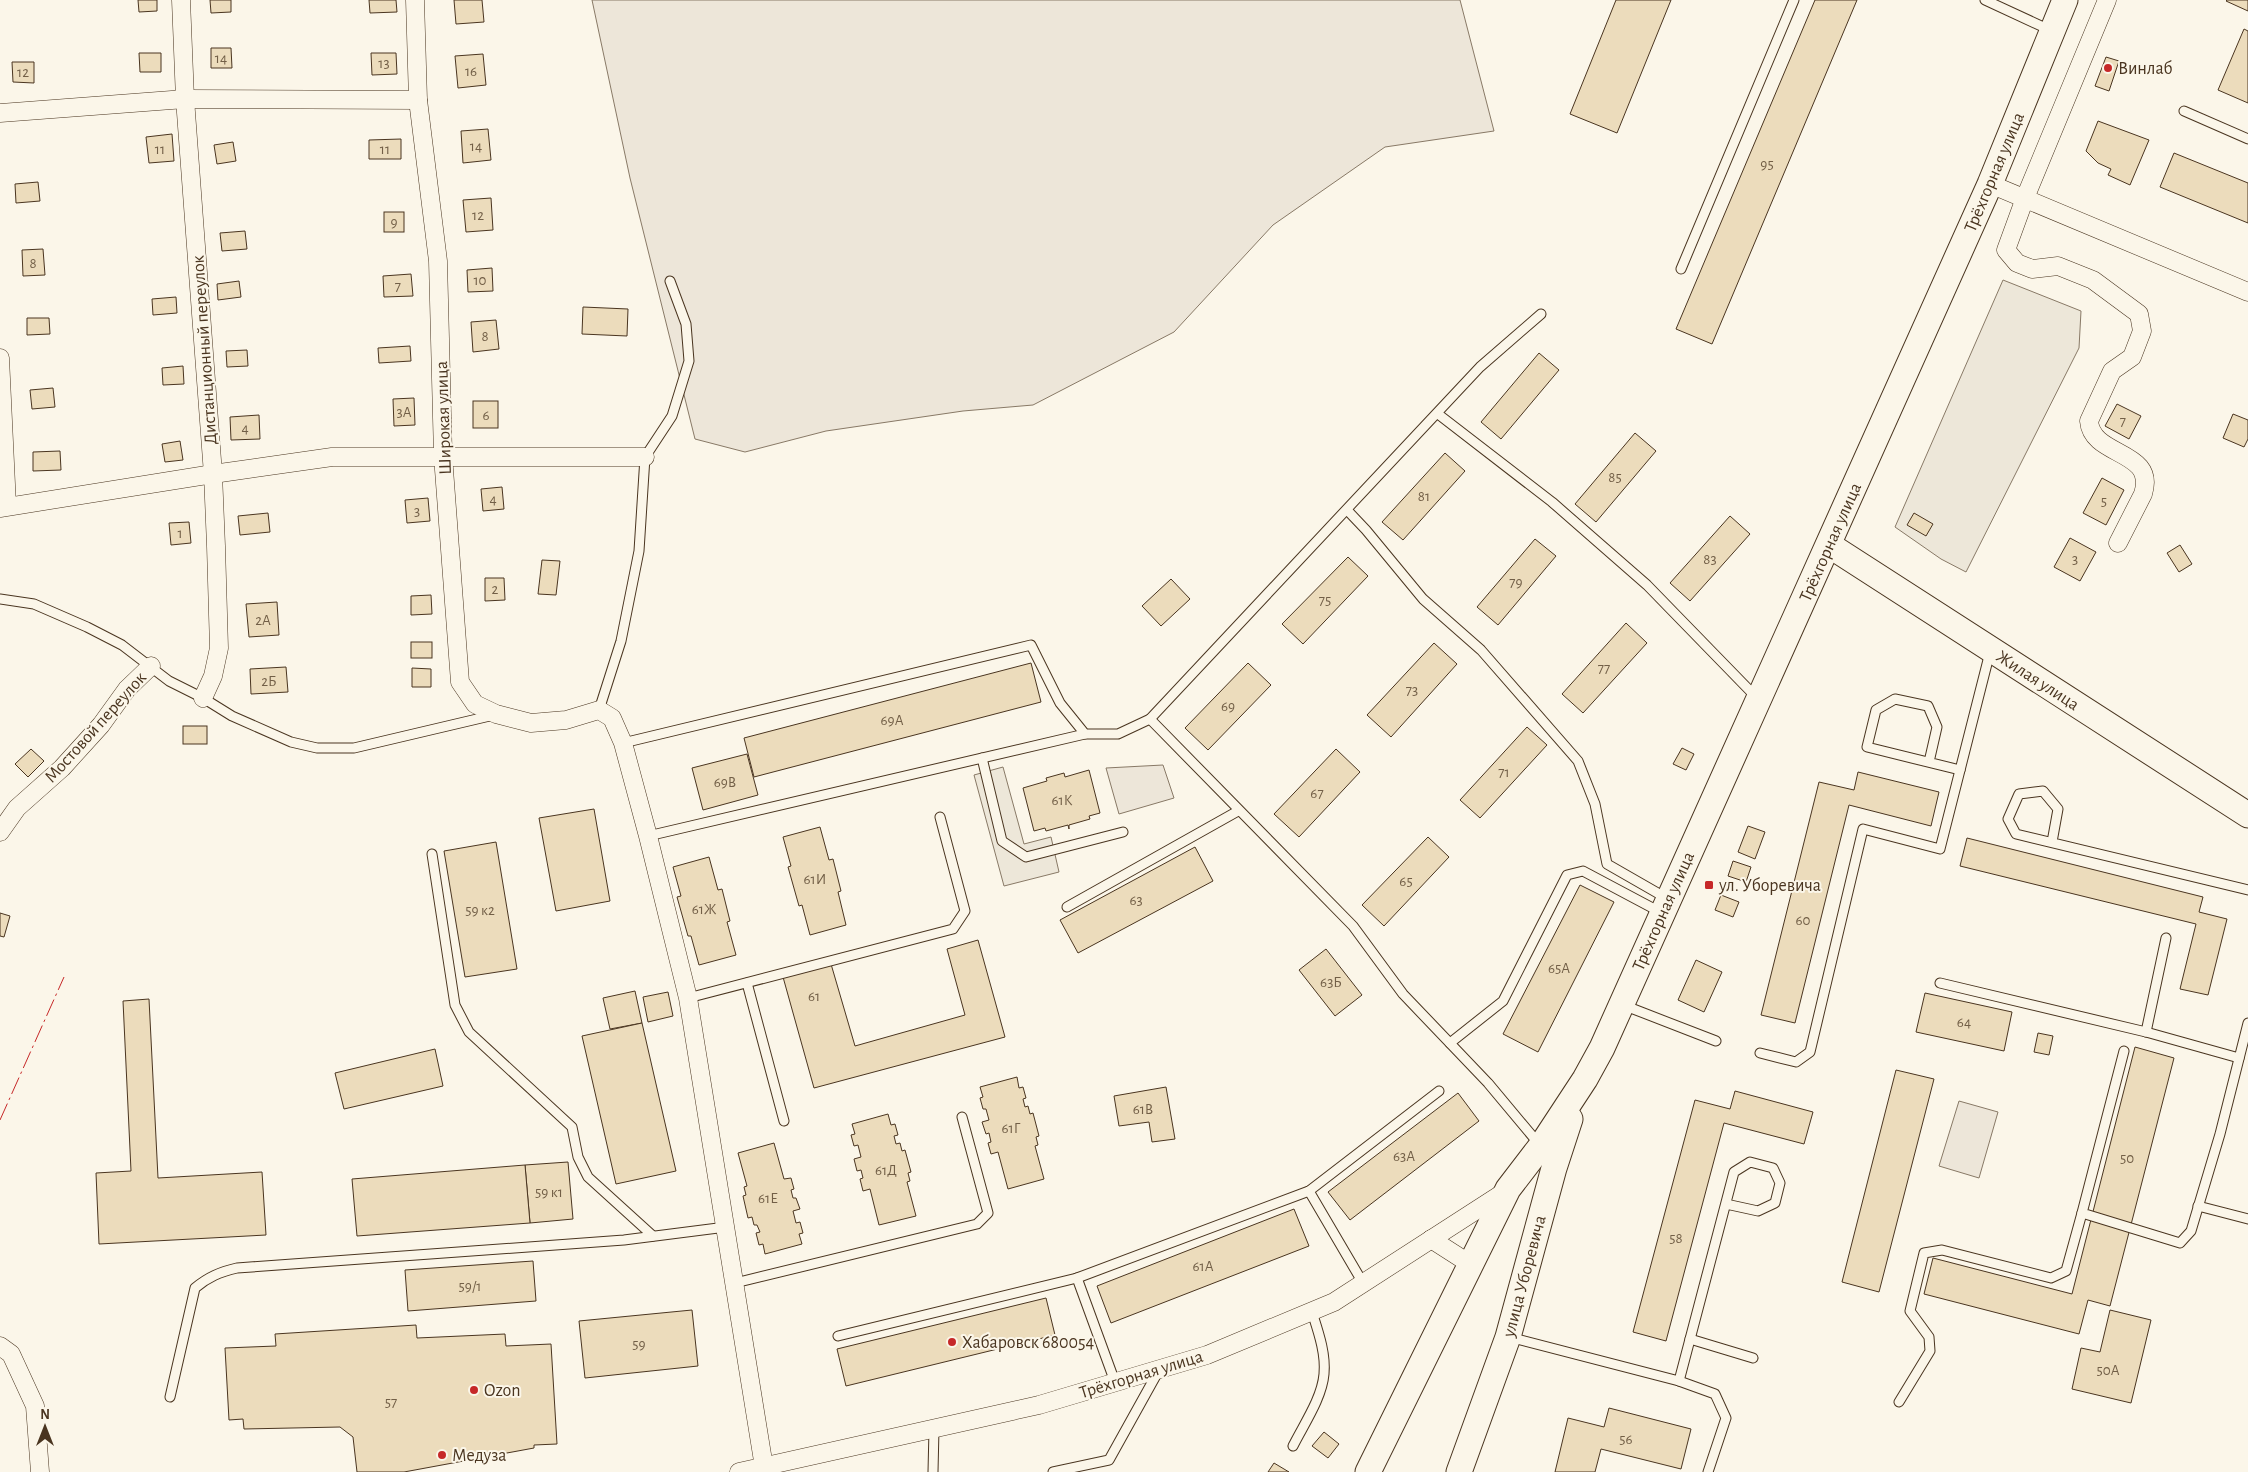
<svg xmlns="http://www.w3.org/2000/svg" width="2248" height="1472" viewBox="0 0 2248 1472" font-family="'Alegreya Sans',sans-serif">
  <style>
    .green { fill: #ede6d9; stroke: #887966 }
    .parking { fill: #ede7d9; stroke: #887966 }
    .building { fill: #ecdcbc; stroke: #4a3520 }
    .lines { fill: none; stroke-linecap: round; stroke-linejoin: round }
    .lane-casing { stroke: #4a3520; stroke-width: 11 }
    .street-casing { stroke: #4a3520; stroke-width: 19 }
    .secondary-casing { stroke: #4a3520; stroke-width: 27 }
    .lane { stroke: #fbf6e9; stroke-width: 9 }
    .street { stroke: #fbf6e9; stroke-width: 18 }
    .secondary { stroke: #fbf6e9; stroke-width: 25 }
    .power { stroke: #c62828; stroke-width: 1; stroke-dasharray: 18 4 2.5 4; stroke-linecap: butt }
    .poi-dot { fill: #c62828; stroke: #fbf6e9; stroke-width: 2 }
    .labels { text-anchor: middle; stroke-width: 4; stroke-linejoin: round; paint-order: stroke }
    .number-label { font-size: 15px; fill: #725f47 }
    .poi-label { font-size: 18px; fill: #4a3520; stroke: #fbf6e9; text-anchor: start }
    .street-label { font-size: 18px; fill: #4a3520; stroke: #fbf6e9 }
  </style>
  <rect width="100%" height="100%" fill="#fbf6e9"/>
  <g class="green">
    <path d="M592,0H1460L1494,131L1385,147L1273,225L1174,332L1033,405L963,411L826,431L745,452L695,439L630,178Z"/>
    <path d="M1163,765L1174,798L1119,814L1106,768Z"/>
    <path d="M1959,1101L1998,1112L1979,1178L1939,1166Z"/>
  </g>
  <g class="parking">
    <path d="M2003,280L2081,311L2079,348L1966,572L1941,559L1895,527Z"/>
    <path d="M1003,767L1024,844L1051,837L1059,872L1004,886L974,775Z"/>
  </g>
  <g class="building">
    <path d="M138,0H157V11L139,12Z"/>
    <path d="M210,0H231V12L211,13Z"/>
    <path d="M369,0H396L397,12L370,13Z"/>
    <path d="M454,0H482L484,22L456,24Z"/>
    <path d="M1616,0H1671L1617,133L1570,114Z"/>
    <path d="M1815,0H1857L1712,344L1676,329Z"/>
    <path d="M2227,0H2248V11L2226,1Z"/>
    <path d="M2244,29L2248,31V103L2218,90Z"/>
    <path d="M211,48H231L232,68H211Z"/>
    <path d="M139,53H161V72H140Z"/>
    <path d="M371,53H396L397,74L372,75Z"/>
    <path d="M483,54L486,85L458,88L455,56Z"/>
    <path d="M2106,57L2119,61L2109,91L2095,86Z"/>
    <path d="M12,62H34V83L13,82Z"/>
    <path d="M2098,121L2149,140L2130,185L2108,175L2111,169L2098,163L2086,151Z"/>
    <path d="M488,129L491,160L463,163L461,131Z"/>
    <path d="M172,134L174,161L149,163L146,137Z"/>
    <path d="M401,139V159H369V140Z"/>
    <path d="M233,142L236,161L217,164L214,145Z"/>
    <path d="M2174,153L2248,183V223L2160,187Z"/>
    <path d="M38,182L40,201L16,203L15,184Z"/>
    <path d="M491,198L493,230L466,232L463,200Z"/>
    <rect x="384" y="212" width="20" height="20"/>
    <path d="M245,231L247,249L222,251L220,233Z"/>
    <path d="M43,249L45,275L23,276L22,250Z"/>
    <path d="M492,268L493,291L468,292L467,270Z"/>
    <path d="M411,274L413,296L384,297L383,276Z"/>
    <path d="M239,281L241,297L218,300L217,284Z"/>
    <path d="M176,297L177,313L153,315L152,299Z"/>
    <path d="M583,307L628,309L627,336L582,334Z"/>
    <path d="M27,318H49L50,334L27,335Z"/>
    <path d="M496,320L499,349L473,352L471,322Z"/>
    <path d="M410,346L411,361L379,363L378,348Z"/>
    <path d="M247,350L248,366L227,367L226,351Z"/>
    <path d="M1539,353L1559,370L1501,439L1481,422Z"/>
    <path d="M183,366L184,384L163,385L162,368Z"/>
    <path d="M53,388L55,407L32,409L30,390Z"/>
    <path d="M414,398L415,425L394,426L393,399Z"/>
    <rect x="473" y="401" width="25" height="27"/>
    <path d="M2117,404L2141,416L2129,439L2105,426Z"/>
    <path d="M2233,414L2248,420V439L2244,447L2223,438Z"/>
    <path d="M259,415L260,439L231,440L230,417Z"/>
    <path d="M1635,433L1656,451L1596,522L1575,504Z"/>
    <path d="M180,441L183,460L165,462L162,444Z"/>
    <path d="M60,451L61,470L33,471V452Z"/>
    <path d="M1445,453L1465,471L1403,540L1382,522Z"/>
    <path d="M2102,478L2124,490L2106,525L2083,513Z"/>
    <path d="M502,487L504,509L483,511L481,489Z"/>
    <path d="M428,498L430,521L407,523L405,500Z"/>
    <path d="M268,513L270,532L240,535L238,516Z"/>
    <path d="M1914,513L1933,524L1926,536L1907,525Z"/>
    <path d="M1730,516L1750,534L1690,601L1670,583Z"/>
    <path d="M189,522L191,543L171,545L169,523Z"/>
    <path d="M2070,538L2096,552L2080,581L2054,567Z"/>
    <path d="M1535,539L1556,556L1498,625L1477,607Z"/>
    <path d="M2180,545L2192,564L2179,572L2167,553Z"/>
    <path d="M1348,557L1368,576L1303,644L1282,624Z"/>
    <path d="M542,560L560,561L556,595L538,594Z"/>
    <path d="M485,578H504L505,600L485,601Z"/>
    <path d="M1171,579L1190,599L1161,626L1142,606Z"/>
    <path d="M431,595L432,614L411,615V596Z"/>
    <path d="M277,602L279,635L249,637L246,604Z"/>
    <path d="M1626,623L1647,643L1583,713L1562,694Z"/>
    <rect x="411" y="642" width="21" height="16"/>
    <path d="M1434,643L1457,664L1391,737L1367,715Z"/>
    <path d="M1031,663L1041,702L754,777L744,738Z"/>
    <path d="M1248,663L1271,685L1208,750L1185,728Z"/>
    <path d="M286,667L288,692L251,694L250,669Z"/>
    <path d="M412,668L431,669V687H412Z"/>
    <rect x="183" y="726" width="24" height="18"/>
    <path d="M1527,727L1547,745L1480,818L1460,800Z"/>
    <path d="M1682,748L1694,754L1686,770L1673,764Z"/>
    <path d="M31,749L44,761L28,777L15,764Z"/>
    <path d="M1336,749L1360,772L1299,837L1274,814Z"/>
    <path d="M747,754L758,795L703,810L692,768Z"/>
    <path d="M1089,770L1100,813L1089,816L1090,819L1069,825V829L1068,825L1046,831L1045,828L1034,831L1023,788L1047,781L1046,778L1064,773L1065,777Z"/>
    <path d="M1858,772L1939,792L1931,826L1849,805L1795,1023L1761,1015L1819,782L1854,790Z"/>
    <path d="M594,809L610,901L556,911L539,818Z"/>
    <path d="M1748,826L1765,832L1755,859L1738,852Z"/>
    <path d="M820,827L829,860L833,859L841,891L838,892L846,925L810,935L802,905L799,906L788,867L791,866L783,837Z"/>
    <path d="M1428,837L1449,857L1384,926L1362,905Z"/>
    <path d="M1967,838L2203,897L2199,912L2227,919L2208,995L2180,989L2196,924L1960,866Z"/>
    <path d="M496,842L517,969L465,977L444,851Z"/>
    <path d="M1195,847L1213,881L1078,953L1060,920Z"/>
    <path d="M709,857L718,890L722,889L730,921L727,922L736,955L699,965L691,936H688L677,897L681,896L673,867Z"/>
    <path d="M1733,861L1751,867L1746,882L1728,876Z"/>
    <path d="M1580,885L1614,902L1538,1052L1503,1034Z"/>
    <path d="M1721,895L1739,902L1733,917L1715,910Z"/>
    <path d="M0,913L10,916L4,937L0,936Z"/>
    <path d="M978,940L1005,1037L814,1088L783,977L831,964L855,1046L965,1015L947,949Z"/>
    <path d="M1326,949L1362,995L1335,1016L1299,970Z"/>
    <path d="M1696,960L1722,972L1704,1012L1678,1000Z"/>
    <path d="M635,991L642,1023L610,1029L603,998Z"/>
    <path d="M668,992L673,1016L648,1022L643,997Z"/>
    <path d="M1925,993L2012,1012L2004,1051L1916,1032Z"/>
    <path d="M149,999L158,1178L262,1172L266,1235L99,1244L96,1173L131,1171L123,1001Z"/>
    <path d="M642,1023L676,1171L616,1184L582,1036Z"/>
    <path d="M2038,1033L2053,1036L2049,1055L2034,1052Z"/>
    <path d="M2135,1047L2174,1058L2110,1306L2088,1300L2079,1334L1924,1294L1933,1258L2072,1294Z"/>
    <path d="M435,1049L443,1086L344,1109L335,1073Z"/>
    <path d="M1896,1070L1934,1079L1879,1292L1842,1282Z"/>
    <path d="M1017,1077L1019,1088L1023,1087L1026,1098L1023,1099L1025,1107L1028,1106L1030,1114L1033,1113L1039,1136L1036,1137L1038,1145L1035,1146L1044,1179L1008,1189L998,1152L991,1154L988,1143L991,1142L989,1133L986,1134L982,1122L989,1120L986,1109H983L980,1098L983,1097L980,1087Z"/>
    <path d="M1166,1087L1175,1139L1152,1142L1149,1122L1119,1126L1114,1096Z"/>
    <path d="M1735,1091L1813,1112L1804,1144L1724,1123L1666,1341L1633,1332L1695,1100L1730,1109Z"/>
    <path d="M1458,1093L1479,1121L1350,1220L1328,1192Z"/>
    <path d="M888,1114L891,1125L895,1124L898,1135L894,1136L896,1144L900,1143L902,1151L905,1150L911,1172L908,1173L910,1181L907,1182L916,1216L879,1225L870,1189L863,1191L860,1179L863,1178L861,1170L857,1171L854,1159L861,1157L858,1145L854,1146L851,1135L855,1134L852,1124Z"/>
    <path d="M774,1143L784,1179L791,1178L794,1189L791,1190L793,1198H796L800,1209L793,1211L796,1223L800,1222L803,1233L799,1234L802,1244L765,1254L763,1244L759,1245L756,1233L760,1232L757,1225H754L752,1217L748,1218L743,1196L746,1195L744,1187L747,1186L738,1153Z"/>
    <path d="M568,1162L573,1219L530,1223L525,1165Z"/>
    <path d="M525,1165L530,1223L357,1236L352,1179Z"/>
    <path d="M1294,1209L1309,1246L1111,1323L1097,1286Z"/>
    <path d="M533,1261L536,1301L408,1311L405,1270Z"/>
    <path d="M1046,1298L1055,1335L846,1386L837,1349Z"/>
    <path d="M692,1310L698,1366L585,1378L579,1321Z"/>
    <path d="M2110,1310L2151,1320L2131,1403L2072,1389L2081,1348L2100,1352Z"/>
    <path d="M416,1325L417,1338L505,1334L506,1346L551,1344L557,1444L534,1445V1448L404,1472H357L353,1437L340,1427L244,1429L243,1419L229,1420L225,1348L276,1346L275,1334Z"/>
    <path d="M1609,1408L1691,1429L1681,1469L1601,1449L1595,1472H1555L1568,1418L1604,1427Z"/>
    <path d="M1324,1432L1339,1444L1328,1458L1312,1446Z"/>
    <path d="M1274,1463L1289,1472H1268Z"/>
  </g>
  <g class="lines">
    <defs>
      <g id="lane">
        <path d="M1985,0L2052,31"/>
        <path d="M2184,111L2248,139"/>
        <path d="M1681,269L1794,0"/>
        <path d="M1438,414L1552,502L1647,585L1757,698"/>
        <path d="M1347,510L1366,530L1423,599L1481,650L1578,761L1595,804L1607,864L1668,899"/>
        <path d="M0,599L34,604L87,627L122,645L169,681L203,698L232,716L291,742L317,748H354L494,715"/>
        <path d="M599,710L621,641L639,551L645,457L672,416L689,361L686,324L670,281"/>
        <path d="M1150,719L1353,926L1403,994L1488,1083L1539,1144"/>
        <path d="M623,743L1031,645L1060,703L1085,734H1118L1150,719L1480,367L1541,314"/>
        <path d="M982,758L1002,841L1026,857L1123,832"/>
        <path d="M1929,762L1937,727L1928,706L1895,699L1876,710L1867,747L1960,770"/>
        <path d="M648,836L1085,734"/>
        <path d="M2052,842L2058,809L2043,791L2019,794L2008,819L2016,834L2248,890"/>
        <path d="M432,854L455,1005L469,1032L572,1127L578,1157L588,1177L653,1236"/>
        <path d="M1067,907L1238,811"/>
        <path d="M747,983L784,1121"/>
        <path d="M1940,983L2146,1032L2239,1058"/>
        <path d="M688,998L953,929L965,911L940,817"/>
        <path d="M1623,1005L1716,1041"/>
        <path d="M2146,1032L2166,938"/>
        <path d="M1450,1043L1503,1001L1567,875L1583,871L1662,913"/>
        <path d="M2124,1051L2082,1213L2180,1243L2191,1231L2220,1134L2248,1023"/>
        <path d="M1760,1053L1796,1062L1810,1052L1863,829L1940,849L1990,652"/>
        <path d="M1309,1191L1363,1283"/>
        <path d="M2198,1206L2248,1219"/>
        <path d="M1077,1278L1309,1191L1439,1091"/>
        <path d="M735,1283L977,1224L988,1213L962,1117"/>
        <path d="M838,1336L1077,1278L1115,1382"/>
        <path d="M1509,1337L1679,1381C1697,1311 1716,1242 1734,1172L1750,1162L1773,1168L1780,1183L1775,1203L1758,1211L1726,1204"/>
        <path d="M1690,1339L1753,1358"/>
        <path d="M1679,1381L1715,1394L1726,1418L1708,1472"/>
        <path d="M170,1397L195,1288C208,1277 220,1272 237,1268L624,1240L726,1227"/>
        <path d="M1899,1402L1930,1351L1929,1337L1910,1311L1924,1253L1942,1250L2051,1278L2066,1271L2082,1213"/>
        <path d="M1293,1446C1304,1424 1322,1398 1324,1374C1326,1353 1318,1331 1312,1312"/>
        <path d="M933,1472L934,1429"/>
        <path d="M1053,1472L1109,1460L1159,1370"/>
      </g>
      <g id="street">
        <path d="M181,0L185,99L213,474L216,546L219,648L213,676L203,698"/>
        <path d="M415,0L418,100L438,261L443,456L460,682L475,704L496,714L531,723L566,720L599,710L612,718L623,743L648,836L688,998L764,1467"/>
        <path d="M2107,0L2025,198L2006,250L2017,263L2032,269L2058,266L2093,280L2139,314L2142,331L2132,357L2112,371L2089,421C2092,458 2157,449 2143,494L2118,543"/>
        <path d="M0,113L185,99L418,100"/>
        <path d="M1990,184L2248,292"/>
        <path d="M0,358L7,506"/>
        <path d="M0,508L213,474L332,457H645"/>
        <path d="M0,832L17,808L62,768L101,725L127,689L151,666"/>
        <path d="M1431,1239L1470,1264"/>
        <path d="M0,1346L11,1354L35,1406L40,1472"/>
        <path d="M739,1472L1039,1405L1207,1355L1334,1302L1506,1191"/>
      </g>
      <g id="secondary">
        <path d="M1829,545L2248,815"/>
        <path d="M1368,1472L1508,1189L1541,1146L1585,1079L1602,1048L1990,184L2065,0"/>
        <path d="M1459,1472L1508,1337L1554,1168L1570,1119"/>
      </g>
    </defs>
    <use href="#lane" class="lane-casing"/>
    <use href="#street" class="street-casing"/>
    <use href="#secondary" class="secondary-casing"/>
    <use href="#lane" class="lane"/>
    <use href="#street" class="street"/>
    <use href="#secondary" class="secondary"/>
    <path class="power" d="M0,1120L64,977"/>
  </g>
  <g class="poi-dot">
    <circle cx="2108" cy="68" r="5"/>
    <rect x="1704" y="880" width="10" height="10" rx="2.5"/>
    <circle cx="952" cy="1342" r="5"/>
    <circle cx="474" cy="1390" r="5"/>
    <circle cx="442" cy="1455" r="5"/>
  </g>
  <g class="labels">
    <g class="number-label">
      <text x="221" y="63">14</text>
      <text x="384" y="68">13</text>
      <text x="471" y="76">16</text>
      <text x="23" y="77">12</text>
      <text x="476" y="151">14</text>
      <text x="160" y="154">11</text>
      <text x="385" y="154">11</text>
      <text x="1767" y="169">95</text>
      <text x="478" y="220">12</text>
      <text x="394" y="227">9</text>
      <text x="33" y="268">8</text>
      <text x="480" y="285">10</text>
      <text x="398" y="291">7</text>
      <text x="485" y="341">8</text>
      <text x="404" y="417">3А</text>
      <text x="486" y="420">6</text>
      <text x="2123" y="426">7</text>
      <text x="245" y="433">4</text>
      <text x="1615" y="482">85</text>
      <text x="1424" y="501">81</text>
      <text x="493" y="504">4</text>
      <text x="2104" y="506">5</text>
      <text x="417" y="516">3</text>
      <text x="180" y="538">1</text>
      <text x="1710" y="564">83</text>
      <text x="2075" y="564">3</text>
      <text x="1516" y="587">79</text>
      <text x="495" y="594">2</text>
      <text x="1325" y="605">75</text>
      <text x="263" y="625">2А</text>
      <text x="1604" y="673">77</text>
      <text x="269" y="686">2Б</text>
      <text x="1412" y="695">73</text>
      <text x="1228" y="711">69</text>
      <text x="892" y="725">69А</text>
      <text x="1504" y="777">71</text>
      <text x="725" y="787">69В</text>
      <text x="1317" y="798">67</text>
      <text x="1062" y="805">61К</text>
      <text x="815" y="884">61И</text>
      <text x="1406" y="886">65</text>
      <text x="1136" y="905">63</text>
      <text x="704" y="914">61Ж</text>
      <text x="480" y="915">59 к2</text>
      <text x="1803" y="925">60</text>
      <text x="1559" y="973">65А</text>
      <text x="1331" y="987">63Б</text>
      <text x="814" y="1001">61</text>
      <text x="1964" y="1027">64</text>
      <text x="1143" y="1114">61В</text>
      <text x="1011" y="1133">61Г</text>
      <text x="1404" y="1161">63А</text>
      <text x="2127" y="1163">50</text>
      <text x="886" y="1175">61Д</text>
      <text x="549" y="1197">59 к1</text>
      <text x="768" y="1203">61Е</text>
      <text x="1676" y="1243">58</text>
      <text x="1203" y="1271">61А</text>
      <text x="470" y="1291">59/1</text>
      <text x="639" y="1349">59</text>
      <text x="2108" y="1375">50А</text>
      <text x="391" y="1407">57</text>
      <text x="1626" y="1444">56</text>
    </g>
    <g class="poi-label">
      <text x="2118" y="74">Винлаб</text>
      <text x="1719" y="891">ул. Уборевича</text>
      <text x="962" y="1348">Хабаровск 680054</text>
      <text x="484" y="1396">Ozon</text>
      <text x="452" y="1461">Медуза</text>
    </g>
    <g class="street-label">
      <text transform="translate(1994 172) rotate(-67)" y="6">Трёхгорная улица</text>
      <text transform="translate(204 350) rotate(-94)" y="6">Дистанционный переулок</text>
      <text transform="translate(443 418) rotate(-92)" y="6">Широкая улица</text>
      <text transform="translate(1830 542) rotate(-66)" y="6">Трёхгорная улица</text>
      <text transform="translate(2038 680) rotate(33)" y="6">Жилая улица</text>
      <text transform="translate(95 727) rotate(-48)" y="6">Мостовой переулок</text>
      <text transform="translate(1663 911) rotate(-66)" y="6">Трёхгорная улица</text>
      <text transform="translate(1524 1276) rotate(-75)" y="6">улица Уборевича</text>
      <text transform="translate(1141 1374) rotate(-17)" y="6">Трёхгорная улица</text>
    </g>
  </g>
  <g transform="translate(45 1427)" stroke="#fbf6e9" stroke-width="4" paint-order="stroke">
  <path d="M0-4L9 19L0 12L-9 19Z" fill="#4a3520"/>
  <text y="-8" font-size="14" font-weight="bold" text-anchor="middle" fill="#4a3520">N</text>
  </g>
</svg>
